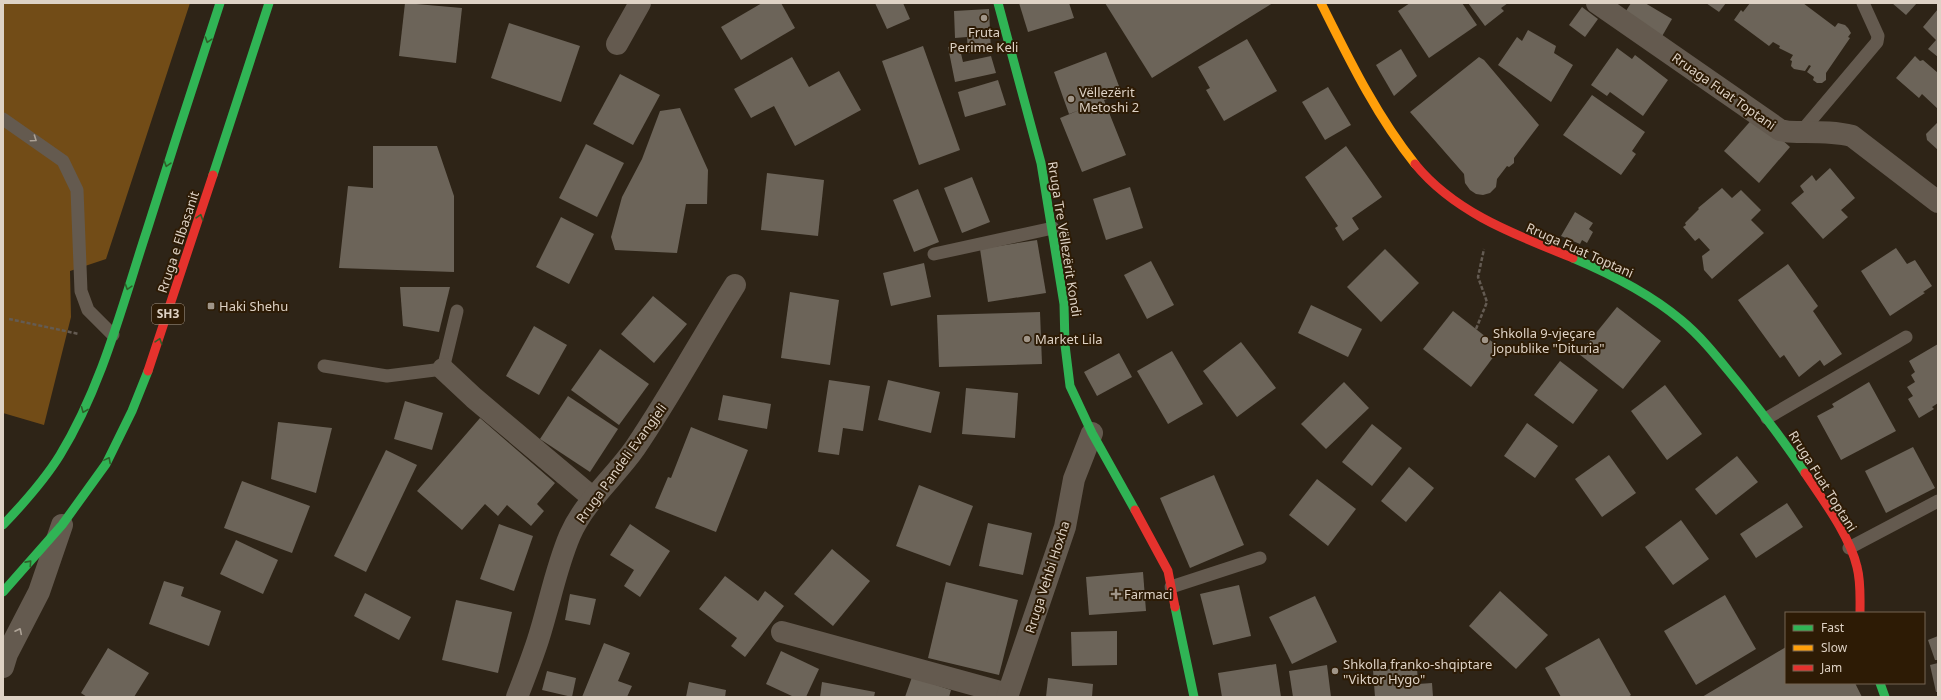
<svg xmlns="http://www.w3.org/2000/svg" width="1941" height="700" viewBox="0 0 1941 700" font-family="'Noto Sans',sans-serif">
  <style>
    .forest { fill: #724c17 }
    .building { fill: #6c6459 }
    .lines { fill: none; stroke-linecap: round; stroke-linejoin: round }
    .path { stroke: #645b52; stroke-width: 2.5; stroke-dasharray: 4 2; stroke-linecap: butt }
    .lane { stroke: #645a4f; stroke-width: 13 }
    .street { stroke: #645a4f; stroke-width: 22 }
    .fast { stroke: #30b455; stroke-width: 9 }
    .slow { stroke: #ff9f0a; stroke-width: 9 }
    .jam { stroke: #e5322d; stroke-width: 9 }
    .oneway { stroke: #2e6029 }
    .oneway2 { stroke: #ada296 }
    .poi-dot { fill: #a09588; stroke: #2d1b05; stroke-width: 1.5 }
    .labels { text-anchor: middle; stroke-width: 4; stroke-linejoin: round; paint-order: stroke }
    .shield { fill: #2d1b05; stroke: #a99b8b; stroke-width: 1 }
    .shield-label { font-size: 12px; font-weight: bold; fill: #ded2c5 }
    .poi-label { font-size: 13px; fill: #ded2c5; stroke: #2d1b05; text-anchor: start }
    .street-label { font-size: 13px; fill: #ded2c5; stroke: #2d1b05 }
  </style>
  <rect width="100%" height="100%" fill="#2e2417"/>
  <path class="forest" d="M3,3H190L106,259L70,271L71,317L44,425L3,413Z"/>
  <g class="building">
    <path d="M405,3L462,8L456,63L399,56Z"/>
    <path d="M762,3H781L795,28L741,60L721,27Z"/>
    <path d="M875,3H903L910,19L887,29Z"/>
    <path d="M1019,3H1069L1074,18L1028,32Z"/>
    <path d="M1105,3H1273L1152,78Z"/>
    <path d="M1410,3H1462L1477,25L1429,58L1398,11Z"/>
    <path d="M1468,3H1508L1501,8L1504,11L1485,26Z"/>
    <path d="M1631,3H1645L1672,19L1661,38L1624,14Z"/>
    <path d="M1706,3H1726L1719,12Z"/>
    <path d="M1750,3H1803L1835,27L1838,23L1845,25L1848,28L1851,33L1848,37L1850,38L1826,73V80L1822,83H1817L1813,80L1814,77L1807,72L1811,66L1809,65L1805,71L1794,69L1791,66L1792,61L1790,60L1793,55L1779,48L1780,46L1773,42L1769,46L1734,20L1741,10L1743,12Z"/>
    <path d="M1892,3H1917L1906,15Z"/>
    <path d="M1582,7L1598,19L1585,37L1569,25Z"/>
    <path d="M989,9L991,52L968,53L967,37L955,38L954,11Z"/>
    <path d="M1938,9V57L1928,49L1936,40L1923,27Z"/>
    <path d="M509,23L580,46L561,102L491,78Z"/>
    <path d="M1528,30L1556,46L1554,53L1573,65L1551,102L1498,65L1517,37L1522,41Z"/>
    <path d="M1247,39L1277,91L1224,121L1206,90L1210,88L1198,67Z"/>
    <path d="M959,45L963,62L991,56L996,73L955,82L948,47Z"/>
    <path d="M923,46L960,150L919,165L882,61Z"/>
    <path d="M1617,48L1632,59L1635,55L1668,80L1643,116L1610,92L1607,96L1591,85Z"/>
    <path d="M1401,49L1417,76L1394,96L1376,65Z"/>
    <path d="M1106,52L1122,94L1104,100L1126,155L1082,172L1060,118L1082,109L1069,114L1054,72Z"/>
    <path d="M1915,56L1920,61L1923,60L1938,73V109L1922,94L1919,98L1896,78Z"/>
    <path d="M792,57L809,87L839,71L861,110L795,146L774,106L751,118L734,89Z"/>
    <path d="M1479,57L1484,60L1539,125L1514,158V163L1509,167L1507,166L1497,179L1496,187L1490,193L1483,195L1476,194L1470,190L1465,183L1464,174L1410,112Z"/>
    <path d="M620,74L660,95L633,145L593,124Z"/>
    <path d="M998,80L1006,105L965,117L958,92Z"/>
    <path d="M1328,87L1351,125L1325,140L1302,102Z"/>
    <path d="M1592,95L1645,132L1632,151L1636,154L1621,175L1563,135Z"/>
    <path d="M680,108L708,170L707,204H686L677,253L615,250L611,237L622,197L642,159L660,111Z"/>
    <path d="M1755,116L1790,147L1759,183L1724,151Z"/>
    <path d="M1938,122V150L1927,140L1926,134Z"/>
    <path d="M586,144L624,163L597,217L559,198Z"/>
    <path d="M373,146H437L454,196V272L339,268L348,186L373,188Z"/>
    <path d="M1346,146L1382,197L1352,218L1359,229L1343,241L1335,228L1338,226L1305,177Z"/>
    <path d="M1830,168L1855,198L1841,210L1848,217L1823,239L1791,203L1804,192L1800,186L1812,175L1816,181Z"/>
    <path d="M767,173L824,180L818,236L761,230Z"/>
    <path d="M972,177L990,222L962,233L944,188Z"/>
    <path d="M1130,187L1143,228L1106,240L1093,199Z"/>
    <path d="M1722,188L1732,198L1741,190L1761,210L1751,220L1764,233L1712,279L1704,270L1702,256L1710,250L1699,238L1695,241L1683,227L1686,225L1685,223L1699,209L1698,208Z"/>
    <path d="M918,189L939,242L914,252L893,200Z"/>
    <path d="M1575,212L1593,223L1589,229L1593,232L1587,243L1582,240L1580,244L1561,236Z"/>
    <path d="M561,217L594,234L569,284L536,267Z"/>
    <path d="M1037,240L1046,293L988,302L980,249Z"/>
    <path d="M1896,248L1907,264L1915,260L1932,286L1923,292L1925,293L1890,316L1861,271Z"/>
    <path d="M1385,249L1419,283L1381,322L1347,287Z"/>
    <path d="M1151,261L1174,305L1147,319L1124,275Z"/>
    <path d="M924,263L931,297L891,306L883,273Z"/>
    <path d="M1788,264L1818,306L1813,311L1842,354L1824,366L1820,360L1799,377L1784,355L1780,358L1738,300Z"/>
    <path d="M400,287H450L439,332L403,326Z"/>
    <path d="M790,292L839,300L830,365L781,358Z"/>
    <path d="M653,296L687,324L654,363L621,334Z"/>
    <path d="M1311,305L1362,329L1348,357L1298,333Z"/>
    <path d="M1617,307L1661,341L1623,389L1579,354Z"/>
    <path d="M1453,311L1500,348L1471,387L1423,349Z"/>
    <path d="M1040,312L1042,364L939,367L937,315Z"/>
    <path d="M534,326L567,345L539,395L506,376Z"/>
    <path d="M1241,342L1276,388L1237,417L1203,371Z"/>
    <path d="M1938,344V403L1932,407L1934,409L1919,418L1908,399L1913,396L1907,387L1915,382L1911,375L1915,372L1909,361Z"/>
    <path d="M600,349L649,384L619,425L571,390Z"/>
    <path d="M1172,351L1203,404L1168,424L1137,371Z"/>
    <path d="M1119,353L1132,377L1097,396L1084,372Z"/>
    <path d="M1560,361L1598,390L1573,424L1534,395Z"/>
    <path d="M829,380L870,386L863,431L843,428L839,455L818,452Z"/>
    <path d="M888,380L940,392L931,433L878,420Z"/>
    <path d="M1344,382L1369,408L1326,449L1301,424Z"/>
    <path d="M1869,382L1896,431L1841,460L1817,416L1834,407L1832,404Z"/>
    <path d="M1665,385L1702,434L1667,460L1631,411Z"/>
    <path d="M966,388L1018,393L1015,438L962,434Z"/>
    <path d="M723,395L771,404L767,429L718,420Z"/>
    <path d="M568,396L618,429L590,472L540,439Z"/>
    <path d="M405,401L443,413L432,450L394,439Z"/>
    <path d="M480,418L555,483L537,504L544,511L531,526L507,505L498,516L485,504L462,530L417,491Z"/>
    <path d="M278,422L332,428L316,493L271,479Z"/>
    <path d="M1527,423L1558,446L1535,478L1504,456Z"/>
    <path d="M1372,424L1402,448L1372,486L1342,462Z"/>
    <path d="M691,427L748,450L716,532L655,508L668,477L671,478Z"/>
    <path d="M1913,447L1935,488L1886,513L1865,471Z"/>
    <path d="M386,450L417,465L366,572L334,556Z"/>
    <path d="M1609,455L1636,493L1602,517L1575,479Z"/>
    <path d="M1737,456L1758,482L1716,515L1695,489Z"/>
    <path d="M1409,467L1434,488L1406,522L1381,501Z"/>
    <path d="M1214,475L1244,545L1190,568L1160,498Z"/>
    <path d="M1317,479L1356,509L1328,546L1289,515Z"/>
    <path d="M242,481L310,506L292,553L224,528Z"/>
    <path d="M919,485L973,506L950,566L896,546Z"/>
    <path d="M1787,503L1803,527L1756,558L1740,534Z"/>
    <path d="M1681,520L1709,559L1673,585L1645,547Z"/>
    <path d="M988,523L1032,533L1023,575L979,566Z"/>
    <path d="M499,524L533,536L514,591L480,579Z"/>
    <path d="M630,524L670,551L640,597L624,586L634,570L610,555Z"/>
    <path d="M236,540L278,560L263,594L220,574Z"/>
    <path d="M832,549L870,581L833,626L794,594Z"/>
    <path d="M1143,572L1146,611L1089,615L1086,577Z"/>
    <path d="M725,576L758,601L765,591L784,606L745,657L731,646L737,638L699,609Z"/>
    <path d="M164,581L184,587L181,596L221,611L209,646L149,624Z"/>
    <path d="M946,582L1018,600L999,675L928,658Z"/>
    <path d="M1239,585L1251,636L1213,645L1200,594Z"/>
    <path d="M1500,591L1548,635L1516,669L1469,626Z"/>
    <path d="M365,593L411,617L399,640L354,616Z"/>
    <path d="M570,594L596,599L590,625L565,620Z"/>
    <path d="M1725,595L1756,649L1696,685L1664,631Z"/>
    <path d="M1315,596L1337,642L1292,664L1269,617Z"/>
    <path d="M456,600L512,612L498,673L442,660Z"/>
    <path d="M1117,631V665L1072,666L1071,632Z"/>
    <path d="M1938,636V660H1935L1928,640Z"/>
    <path d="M1599,638L1631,695L1628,697H1561L1545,668Z"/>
    <path d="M604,643L630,653L618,681L632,686L627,697H582Z"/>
    <path d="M1786,647V683H1855L1862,697H1702Z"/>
    <path d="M108,648L149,673L134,697H87L81,693Z"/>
    <path d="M781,651L819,669L806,697H794L766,684Z"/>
    <path d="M1938,663V692H1936L1930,665Z"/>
    <path d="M1276,664L1281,697H1222L1218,673Z"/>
    <path d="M1327,665L1331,697H1293L1289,671Z"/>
    <path d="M1417,667L1418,684L1432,683L1433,697H1375L1373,670Z"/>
    <path d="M547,671L576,678L572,697L542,690Z"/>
    <path d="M912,677L951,690L949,697H905Z"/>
    <path d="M1048,678L1093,684L1092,697H1046Z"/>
    <path d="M689,682L726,690L725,697H686Z"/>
    <path d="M822,682L875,692L874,697H820Z"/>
  </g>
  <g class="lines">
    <g class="path">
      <path d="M9,319L79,334"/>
      <path d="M1476,329L1487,302L1478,277L1484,249"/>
    </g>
    <g class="lane">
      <path d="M3,119L63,161L77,190L81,291L88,310L113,335"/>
      <path d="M1801,132L1877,42L1878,36L1863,3"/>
      <path d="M934,254L1053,228"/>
      <path d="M324,366L387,376L443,369L457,311"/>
      <path d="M1767,418L1906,337"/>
      <path d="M1849,548L1938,501"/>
      <path d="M1171,587L1260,558"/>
    </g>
    <g class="street">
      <path d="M1597,3L1780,130C1790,133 1795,132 1805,132C1821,132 1837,132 1852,136L1938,202"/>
      <path d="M617,44L640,3"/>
      <path d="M443,369L474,398L593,498"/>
      <path d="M782,632L1008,694"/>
      <path d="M3,667L7,654L39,592L62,525"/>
      <path d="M517,697C524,679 531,661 537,643C549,607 555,570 570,535C585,501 614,478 635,448C671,395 701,339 735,285"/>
      <path d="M1007,697L1065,527L1074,479L1092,433"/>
    </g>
    <g class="fast">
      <path d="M998,3L1041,163L1064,304L1065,345L1070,386L1092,433L1135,510"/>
      <path d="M213,175L269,3"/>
      <path d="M1573,258C1611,274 1649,293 1681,320C1704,339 1721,362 1740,385C1763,414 1785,442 1805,473"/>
      <path d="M3,525C24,503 44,481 60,455C102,386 122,306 147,230C171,154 195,79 220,3"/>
      <path d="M3,592L62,525L106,464L132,411L148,371"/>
      <path d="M1175,607L1194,697"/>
      <path d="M1880,683L1885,697"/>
    </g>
    <path class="slow" d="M1321,3C1349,59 1376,115 1415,164"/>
    <g class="jam">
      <path d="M1415,164C1455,213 1516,235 1573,258"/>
      <path d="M148,371L213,175"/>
      <path d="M1805,473C1823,500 1850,536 1857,567C1861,582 1860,598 1860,613"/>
      <path d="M1135,510L1168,571L1175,607"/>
    </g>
  </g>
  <defs><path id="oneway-chevron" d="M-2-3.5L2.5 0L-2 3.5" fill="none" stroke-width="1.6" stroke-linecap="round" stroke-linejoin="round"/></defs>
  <g class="oneway">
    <use href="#oneway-chevron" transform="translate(208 40) rotate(108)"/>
    <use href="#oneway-chevron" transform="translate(167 164) rotate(108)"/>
    <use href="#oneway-chevron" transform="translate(200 217) rotate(-72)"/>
    <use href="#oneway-chevron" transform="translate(128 287) rotate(108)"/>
    <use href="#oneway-chevron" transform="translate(159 341) rotate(-72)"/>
    <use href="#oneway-chevron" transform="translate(84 410) rotate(112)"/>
    <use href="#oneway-chevron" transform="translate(108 460) rotate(-62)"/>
    <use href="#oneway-chevron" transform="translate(29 563) rotate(-48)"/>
  </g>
  <g class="oneway2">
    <use href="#oneway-chevron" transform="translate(34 139) rotate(35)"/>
    <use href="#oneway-chevron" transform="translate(19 631) rotate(-64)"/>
  </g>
  <g class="poi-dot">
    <circle cx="984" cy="18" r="4"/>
    <circle cx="1071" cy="99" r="4"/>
    <rect x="207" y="302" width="8" height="8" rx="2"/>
    <circle cx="1027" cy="339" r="4"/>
    <circle cx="1485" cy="340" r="4"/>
    <path d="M1114 588h4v4h4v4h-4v4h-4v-4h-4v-4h4z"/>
    <circle cx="1335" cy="671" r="4"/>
  </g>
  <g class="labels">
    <rect class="shield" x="152" y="304" width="32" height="20" rx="3"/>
    <g class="shield-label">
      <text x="168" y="318">SH3</text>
    </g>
    <g class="poi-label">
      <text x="984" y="37" text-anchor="middle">Fruta<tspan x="984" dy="15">Perime Keli</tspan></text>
      <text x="1079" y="97">Vëllezërit<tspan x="1079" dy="15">Metoshi 2</tspan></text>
      <text x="219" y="311">Haki Shehu</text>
      <text x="1493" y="338">Shkolla 9-vjeçare<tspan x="1493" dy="15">jopublike "Dituria"</tspan></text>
      <text x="1035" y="344">Market Lila</text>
      <text x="1124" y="599">Farmaci</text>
      <text x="1343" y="669">Shkolla franko-shqiptare<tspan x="1343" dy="15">"Viktor Hygo"</tspan></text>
    </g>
    <g class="street-label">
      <text transform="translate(1724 91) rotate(35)" y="5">Rruaga Fuat Toptani</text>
      <text transform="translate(1065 239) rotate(81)" y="5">Rruga Tre Vëllezërit Kondi</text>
      <text transform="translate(178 242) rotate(-72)" y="5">Rruga e Elbasanit</text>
      <text transform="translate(1580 250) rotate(24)" y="5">Rruga Fuat Toptani</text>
      <text transform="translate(621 463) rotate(-54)" y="5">Rruga Pandeli Evangjeli</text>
      <text transform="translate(1823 481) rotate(58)" y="5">Rruga Fuat Toptani</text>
      <text transform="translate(1047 577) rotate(-72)" y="5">Rruga Vehbi Hoxha</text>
    </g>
  </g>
  <rect width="1941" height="700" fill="none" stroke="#ded2c5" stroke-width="8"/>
  <rect x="1785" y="612" width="140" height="72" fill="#2d1b05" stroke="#746452"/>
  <rect x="1793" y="625" width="20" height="6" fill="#30b455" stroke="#746452"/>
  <text x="1821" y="632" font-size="12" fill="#ded2c5">Fast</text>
  <rect x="1793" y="645" width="20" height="6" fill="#ff9f0a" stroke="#746452"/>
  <text x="1821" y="652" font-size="12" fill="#ded2c5">Slow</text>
  <rect x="1793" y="665" width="20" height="6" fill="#e5322d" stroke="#746452"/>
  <text x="1821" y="672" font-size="12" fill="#ded2c5">Jam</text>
</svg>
